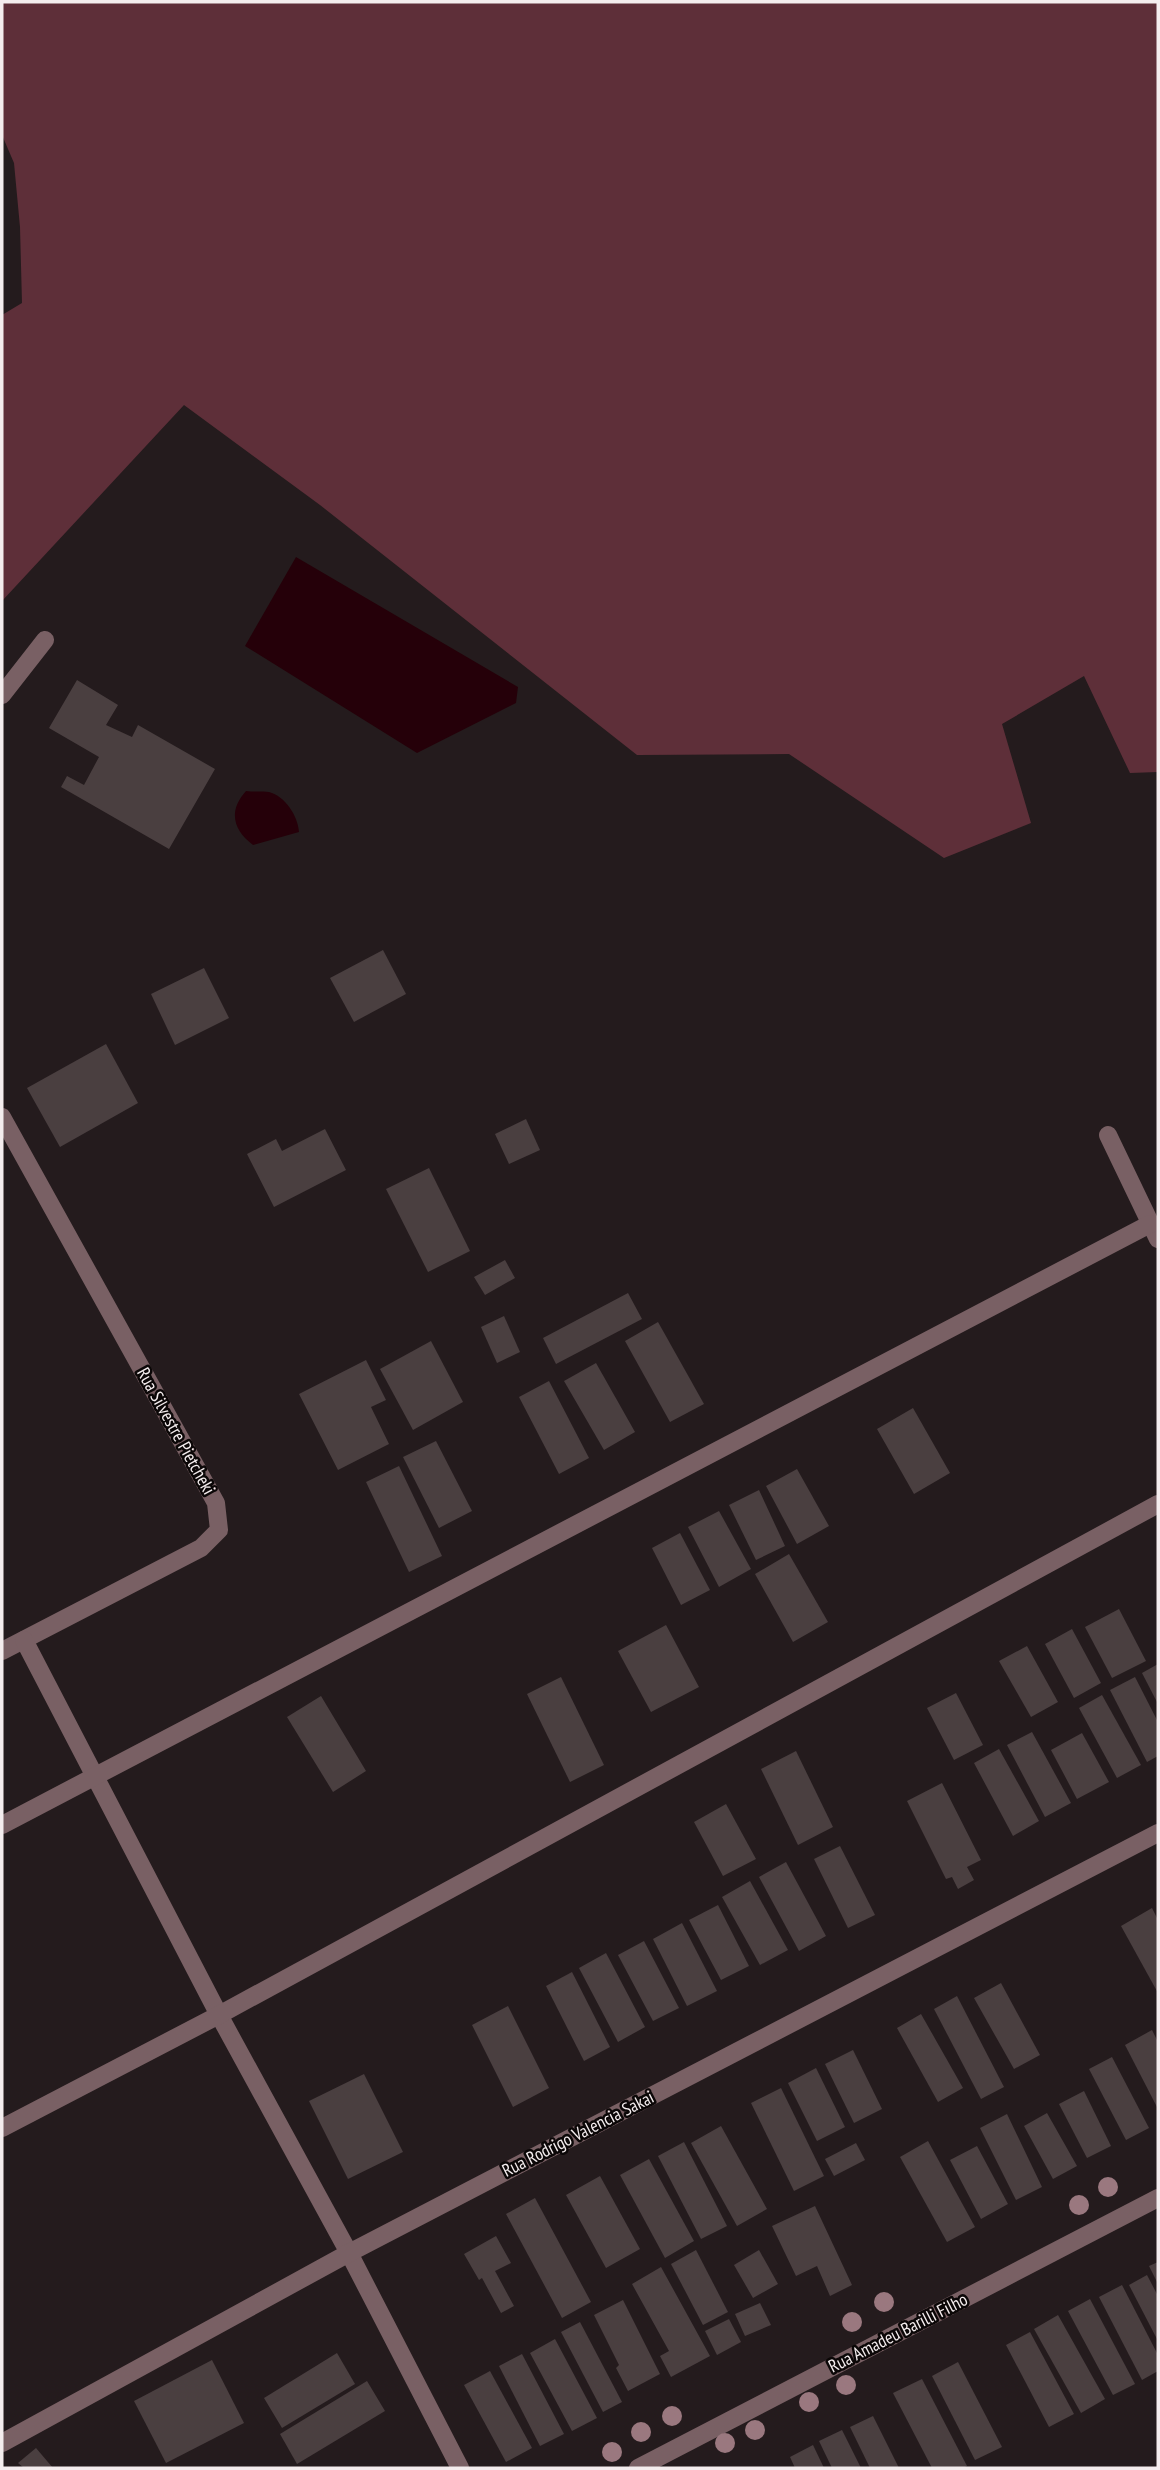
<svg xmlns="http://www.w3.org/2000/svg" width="1160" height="2470" viewBox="0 0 1160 2470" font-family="'PT Sans Narrow',sans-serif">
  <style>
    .green { fill: #5e2f39 }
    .water { fill: #250009 }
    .building { fill: #4a3f40 }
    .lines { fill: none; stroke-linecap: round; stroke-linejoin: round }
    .service { stroke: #796064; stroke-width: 18 }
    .minor { stroke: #796064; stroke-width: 18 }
    .tree { fill: #9a787f }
    .labels { text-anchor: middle; stroke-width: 5; stroke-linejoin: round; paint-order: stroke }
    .street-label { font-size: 18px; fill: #f4edee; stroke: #0b0707 }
  </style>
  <rect width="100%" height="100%" fill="#241b1d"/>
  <path class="green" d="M2,2H1158V772L1130,773L1084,676L1002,724L1031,823L944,858L789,754L637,755L320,505L184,405L2,601V315L22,303L20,227L14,163L2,135Z"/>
  <g class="water">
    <path d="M296,557L518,687L516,703L417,753L245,646Z"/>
    <path d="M246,791C253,792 262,791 269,792C285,796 298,816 299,832L253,845C233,830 228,811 246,791Z"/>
  </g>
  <g class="building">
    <path d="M77,680L118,705L106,725L132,737L138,725L215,769L169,849L61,787L67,776L84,785L99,757L49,728Z"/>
    <path d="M383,950L406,994L354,1022L330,978Z"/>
    <path d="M204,968L229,1018L175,1045L151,994Z"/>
    <path d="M106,1044L138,1103L60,1147L27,1088Z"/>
    <path d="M526,1119L540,1150L509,1164L495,1134Z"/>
    <path d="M325,1129L346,1170L274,1207L247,1154L276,1139L282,1151Z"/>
    <path d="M429,1168L470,1251L428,1272L386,1189Z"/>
    <path d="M505,1260L515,1278L485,1295L474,1277Z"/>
    <path d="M628,1293L642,1319L556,1364L543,1338Z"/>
    <path d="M504,1316L520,1352L497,1363L481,1327Z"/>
    <path d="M658,1322L704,1404L670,1422L625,1341Z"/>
    <path d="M431,1341L463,1402L413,1430L380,1369Z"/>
    <path d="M366,1360L386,1400L371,1407L389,1444L338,1470L299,1394Z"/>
    <path d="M596,1363L635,1432L604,1450L564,1381Z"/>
    <path d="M549,1381L589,1458L559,1474L519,1397Z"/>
    <path d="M913,1408L950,1473L914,1494L877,1429Z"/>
    <path d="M436,1441L472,1511L439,1528L403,1457Z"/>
    <path d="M399,1466L442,1556L409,1572L366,1482Z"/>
    <path d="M797,1469L829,1526L797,1544L766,1486Z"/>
    <path d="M759,1490L785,1546L756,1560L729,1505Z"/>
    <path d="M719,1511L751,1569L719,1587L688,1527Z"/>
    <path d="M680,1533L710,1590L681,1605L652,1548Z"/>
    <path d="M789,1554L828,1622L793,1642L755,1574Z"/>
    <path d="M1119,1609L1146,1661L1112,1678L1085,1627Z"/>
    <path d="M666,1625L699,1687L651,1712L618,1651Z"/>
    <path d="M1072,1629L1101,1683L1074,1698L1045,1644Z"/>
    <path d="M1027,1646L1058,1702L1031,1717L999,1661Z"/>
    <path d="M1158,1664V1704L1142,1673Z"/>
    <path d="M561,1677L604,1765L570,1782L527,1694Z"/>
    <path d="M1135,1677L1158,1722V1756L1147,1762L1110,1690Z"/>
    <path d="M956,1693L983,1745L954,1760L927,1708Z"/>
    <path d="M1102,1695L1141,1765L1117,1778L1079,1708Z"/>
    <path d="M321,1696L366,1771L333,1792L287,1717Z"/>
    <path d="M1032,1732L1071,1803L1045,1817L1007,1745Z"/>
    <path d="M1082,1733L1109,1782L1077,1799L1051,1750Z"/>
    <path d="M999,1749L1039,1821L1013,1836L974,1763Z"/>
    <path d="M796,1751L833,1827L798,1845L761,1769Z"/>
    <path d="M942,1783L981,1860L967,1867L974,1880L958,1889L952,1877L946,1879L907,1801Z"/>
    <path d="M726,1804L756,1859L723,1876L694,1822Z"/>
    <path d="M840,1846L875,1915L848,1928L814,1859Z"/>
    <path d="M786,1862L826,1936L799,1951L759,1877Z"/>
    <path d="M750,1881L788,1950L760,1965L722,1897Z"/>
    <path d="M718,1905L749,1966L721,1980L689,1920Z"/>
    <path d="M1152,1908L1158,1920V1993L1121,1926Z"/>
    <path d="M682,1923L717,1991L687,2006L653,1939Z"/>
    <path d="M644,1941L679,2008L653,2021L618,1955Z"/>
    <path d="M606,1953L645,2027L618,2042L579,1968Z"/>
    <path d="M572,1972L610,2047L584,2061L546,1986Z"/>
    <path d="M1001,1983L1040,2055L1014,2069L974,1998Z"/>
    <path d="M957,1996L1004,2087L981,2099L934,2009Z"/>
    <path d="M508,2006L549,2088L513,2107L472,2025Z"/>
    <path d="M921,2014L963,2088L938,2102L897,2028Z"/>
    <path d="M1152,2030L1158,2042V2109L1125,2045Z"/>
    <path d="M853,2050L882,2109L854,2123L825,2064Z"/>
    <path d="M1112,2057L1149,2128L1126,2140L1089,2069Z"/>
    <path d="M816,2068L845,2127L817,2141L788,2083Z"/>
    <path d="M364,2074L403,2152L348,2179L309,2101Z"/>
    <path d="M781,2088L824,2176L794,2191L751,2103Z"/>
    <path d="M1084,2091L1111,2146L1087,2158L1059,2104Z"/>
    <path d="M1047,2113L1077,2166L1053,2179L1024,2126Z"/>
    <path d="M1007,2114L1042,2187L1016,2200L980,2128Z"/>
    <path d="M721,2126L767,2209L737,2226L691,2143Z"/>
    <path d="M928,2141L975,2227L947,2242L900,2157Z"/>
    <path d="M684,2142L727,2226L701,2239L658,2156Z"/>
    <path d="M856,2143L865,2160L834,2176L825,2159Z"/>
    <path d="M977,2146L1008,2204L981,2219L950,2160Z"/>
    <path d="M649,2159L694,2241L665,2258L620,2175Z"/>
    <path d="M600,2176L640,2249L606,2268L566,2195Z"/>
    <path d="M535,2198L591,2302L562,2318L506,2214Z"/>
    <path d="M815,2206L852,2285L830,2296L817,2266L796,2276L772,2226Z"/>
    <path d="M496,2236L511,2263L495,2271L514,2306L501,2313L482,2278L479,2280L464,2254Z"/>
    <path d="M696,2250L728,2312L703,2325L671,2264Z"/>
    <path d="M759,2250L778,2284L753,2298L734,2265Z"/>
    <path d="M1158,2262V2284L1149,2266Z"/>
    <path d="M661,2267L710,2356L671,2377L660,2356L669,2351L632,2284Z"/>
    <path d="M1147,2275L1158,2296V2341L1129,2285Z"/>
    <path d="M1122,2285L1158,2355V2371L1142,2380L1099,2297Z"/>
    <path d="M1090,2299L1135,2384L1113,2395L1068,2311Z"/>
    <path d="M623,2300L660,2374L628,2391L616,2368L619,2365L594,2315Z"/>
    <path d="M760,2303L771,2325L745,2336L735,2314Z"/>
    <path d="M1058,2315L1105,2399L1081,2413L1034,2329Z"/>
    <path d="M729,2319L741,2342L717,2355L705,2331Z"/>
    <path d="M580,2322L622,2402L603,2412L561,2332Z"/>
    <path d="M1030,2332L1074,2414L1049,2427L1006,2345Z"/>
    <path d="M555,2339L597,2418L572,2431L530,2353Z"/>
    <path d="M337,2353L355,2384L282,2428L264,2398Z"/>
    <path d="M522,2354L564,2434L540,2446L499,2366Z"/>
    <path d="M212,2360L244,2423L166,2463L134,2401Z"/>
    <path d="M958,2362L1002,2447L975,2460L932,2376Z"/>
    <path d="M490,2371L532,2448L506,2462L464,2385Z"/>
    <path d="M922,2379L967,2466L963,2468H932L893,2393Z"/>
    <path d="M367,2381L385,2411L297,2464L280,2434Z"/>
    <path d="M873,2416L899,2468H870L850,2427Z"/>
    <path d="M842,2430L861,2468H832L819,2441Z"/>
    <path d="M813,2445L824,2468H795L790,2457Z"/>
    <path d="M36,2448L53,2468H24L18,2463Z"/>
  </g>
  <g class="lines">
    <path class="service" d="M2,695L45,640"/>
    <g class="minor">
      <path d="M2,1117L216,1503L219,1530L201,1548L2,1651"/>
      <path d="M1108,1135L1158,1239"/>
      <path d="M24,1640L219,2015L349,2253L460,2468"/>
      <path d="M2,1825L1150,1224"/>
      <path d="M2,2128L219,2015L1158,1504"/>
      <path d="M2,2443L349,2253L1158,1833"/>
      <path d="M638,2468L1158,2198"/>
    </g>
  </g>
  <g class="tree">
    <circle cx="1108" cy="2187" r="10"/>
    <circle cx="1079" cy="2205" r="10"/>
    <circle cx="884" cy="2302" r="10"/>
    <circle cx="852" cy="2322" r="10"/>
    <circle cx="846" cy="2385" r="10"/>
    <circle cx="809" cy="2402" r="10"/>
    <circle cx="672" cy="2416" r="10"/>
    <circle cx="755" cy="2430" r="10"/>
    <circle cx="641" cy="2432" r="10"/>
    <circle cx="725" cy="2443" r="10"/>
    <circle cx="612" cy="2452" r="10"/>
  </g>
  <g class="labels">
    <g class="street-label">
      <text transform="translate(176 1431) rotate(61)" y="6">Rua Silvestre Pietcheki</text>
      <text transform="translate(578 2134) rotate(-27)" y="6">Rua Rodrigo Valencia Sakai</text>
      <text transform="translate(898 2333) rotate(-27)" y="6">Rua Amadeu Barilli Filho</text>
    </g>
  </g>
  <rect width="1160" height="2470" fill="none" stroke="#f4edee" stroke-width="7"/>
</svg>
